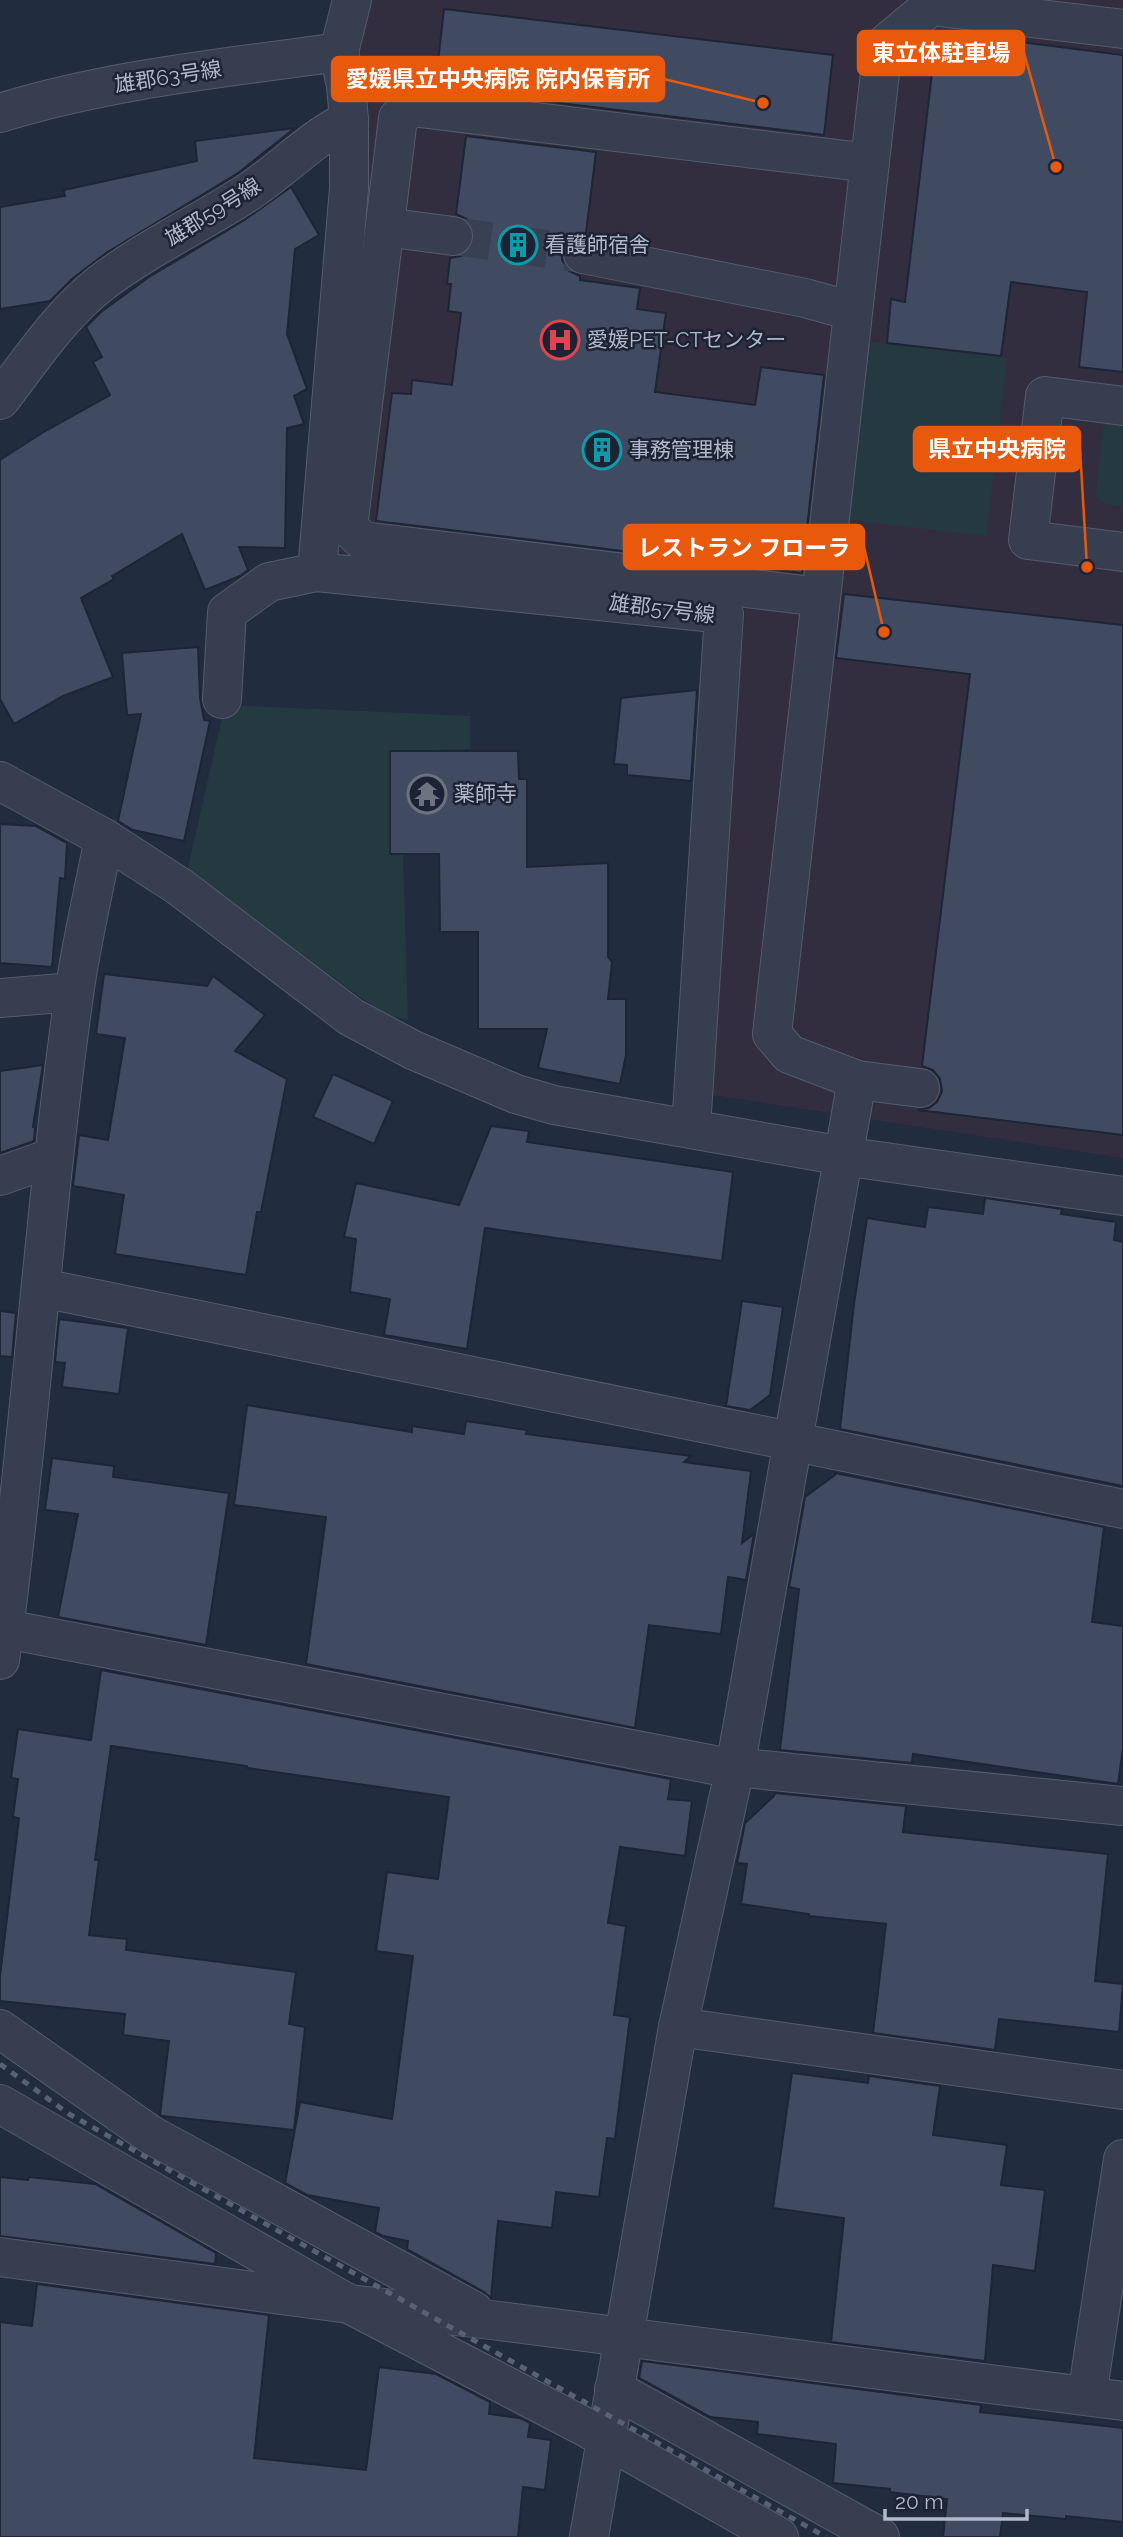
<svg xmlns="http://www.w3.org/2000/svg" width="1123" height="2537" viewBox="0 0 1123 2537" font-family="Raleway,'Noto Sans JP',sans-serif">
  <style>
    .medical { fill: #322e3f }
    .green { fill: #243a40 }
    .building { fill: #404b61; stroke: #1d2536; stroke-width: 2 }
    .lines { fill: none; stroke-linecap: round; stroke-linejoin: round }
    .minor-tunnel { stroke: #384154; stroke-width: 38; stroke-dasharray: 38 19; stroke-linecap: butt }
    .minor-casing { stroke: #545c6d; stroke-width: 40 }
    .minor { stroke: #363e4f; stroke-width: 38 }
    .rail { stroke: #586176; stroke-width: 5; stroke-dasharray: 7 7; stroke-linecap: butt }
    .labels { text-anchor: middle; stroke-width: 5; stroke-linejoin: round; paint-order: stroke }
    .street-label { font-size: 21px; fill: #b2b9ca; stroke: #1b2334 }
    .poi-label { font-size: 21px; fill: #b2b9ca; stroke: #1b2334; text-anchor: start }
    .leader { fill: none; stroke: #e8590c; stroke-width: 2.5 }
    .callout-dot { fill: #e8590c; stroke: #1b2334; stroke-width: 2.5 }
    .callout { fill: #e8590c; stroke: #e8590c; stroke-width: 2.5 }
    .callout-label { font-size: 23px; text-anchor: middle; font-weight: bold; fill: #fff }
  </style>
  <rect width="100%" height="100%" fill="#222c3f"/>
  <path class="medical" d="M358,0H1123V1158L713,1095L705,1084L746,600L347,559L327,538L357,207L371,89L367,63L355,62Z"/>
  <g class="green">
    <path d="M869,342L1007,358L986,536L849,520Z"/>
    <path d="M1111,414H1123V506C1111,505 1101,506 1096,493L1103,428Z"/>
    <path d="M225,705L470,716V749L390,751L391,853L403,854L408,1020L391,1016L377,1009L187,872Z"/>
  </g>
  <g class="building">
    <path d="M444,9L833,55L824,135L435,88Z"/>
    <path d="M1005,40L1123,55V372L1079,367L1087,292L1011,282L1001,356L887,343L891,299L905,302L934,56L1002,64Z"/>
    <path d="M295,128L238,173L106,253L72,279L50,301L0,309V207L65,196L64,190L197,161L195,141Z"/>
    <path d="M466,136L596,152L586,233L575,234L566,240L562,249V260L569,271L580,276V280L640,288L637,309L666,313L655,392L755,405L761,367L824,375L802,573L376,521L392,393L411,394L412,380L452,385L461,313L448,311L451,284H447L450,258L461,256L470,250L475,238L473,228L467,219L456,214Z"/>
    <path d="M291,187L319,235L295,249L287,334L307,389L294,396L304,424L287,428L285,548L239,547L248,570L240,576L205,590L182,534L112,576L114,579L81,598L113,677L63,696L14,724L0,699V460L42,433L110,395L93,362L102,357L86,327L101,312L149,277L243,221Z"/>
    <path d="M844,594L1123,625V1135L918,1110L929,1108L937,1102L942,1091L940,1079L933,1070L922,1066L970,674L836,658Z"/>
    <path d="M198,647L200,698L204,720L210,721L184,841L133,830L118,821L141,714L127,715L122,653Z"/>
    <path d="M697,690L691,781L627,775V765L614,764L621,698Z"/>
    <path d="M390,751H518L519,779H527V867L608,863V957L612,962L608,999H626V1055L620,1084L538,1068L547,1029H478V932H440L439,854H390Z"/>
    <path d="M0,824L36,826L67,843L65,879L60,878L52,967L0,963Z"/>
    <path d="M104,974L207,986L213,976L265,1015L235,1051L287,1079L261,1212H257L246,1275L115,1254L124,1195L73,1186L79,1135L108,1140L125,1038L96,1034Z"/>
    <path d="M43,1065L33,1127L35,1128L34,1141L0,1153V1071Z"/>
    <path d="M333,1074L393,1101L374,1144L313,1117Z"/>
    <path d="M491,1126L529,1131L527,1142L733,1172L722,1261L485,1228L467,1349L384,1335L390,1299L350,1292L356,1239L344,1237L356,1183L459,1205Z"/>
    <path d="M985,1198L1062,1209L1061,1214L1116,1222L1114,1240L1123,1242V1486L840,1429L854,1304L867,1218L925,1227L928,1207L983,1214Z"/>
    <path d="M742,1301L783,1307L770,1395L750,1410L726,1406Z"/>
    <path d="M0,1311L16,1313L12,1357L0,1356Z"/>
    <path d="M59,1319L128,1328L119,1394L62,1387L65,1363L55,1362Z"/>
    <path d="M247,1405L412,1432V1426L464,1434L466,1421L527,1430L526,1434L691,1456L684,1462L751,1471L742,1543L754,1534L746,1580L728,1577L721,1634L649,1625L635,1728L306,1664L326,1517L234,1505Z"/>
    <path d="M52,1458L114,1466L113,1477L229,1493L206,1645L58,1617L78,1514L45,1510Z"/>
    <path d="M835,1473L1104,1527L1092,1622L1123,1626V1748L1118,1784L913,1754L912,1763L780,1750L799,1589L789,1587L805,1497L835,1475Z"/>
    <path d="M101,1670L671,1779L668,1799L692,1801L685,1856L620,1847L608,1923L626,1926L614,2015L630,2017L615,2139L607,2138L599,2197L556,2192L552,2228L498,2221L491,2298L484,2292L407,2249L408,2241L383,2236L375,2232L379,2208L307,2195L285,2183L300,2102L392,2119L413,1956L376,1951L387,1872L438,1879L449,1797L247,1768V1766L111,1746L95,1860H99L89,1935L127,1939L126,1950L296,1972L289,2024L305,2027L294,2130L162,2116L160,2115L169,2041L123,2035L125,2014L0,2001V1976L19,1818L13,1817L18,1779L11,1778L18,1729L91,1740Z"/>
    <path d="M775,1793L906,1806L903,1832L1108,1854L1095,1981L1123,1984L1119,2032L999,2019L995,2050L873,2033L886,1924L809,1916V1914L741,1904L747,1864L737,1863L745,1823L774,1796Z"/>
    <path d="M792,2073L868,2083L869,2076L940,2086L933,2135L1007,2145L1001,2185L1045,2190L1035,2271L993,2265L985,2361L831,2342L844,2218L773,2208Z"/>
    <path d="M0,2177L28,2180L29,2177L95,2184L216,2253L215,2264L0,2236Z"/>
    <path d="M37,2284L269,2315L254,2458L366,2470L379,2367L436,2374L490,2402L489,2414L520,2418L530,2423L528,2437L551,2440L545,2490L523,2487L518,2537H0V2322L32,2326Z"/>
    <path d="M642,2361L981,2405L980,2412L1123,2428V2522L1066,2516V2519L1003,2513L1000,2537H943L947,2499L890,2492V2489L833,2483L836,2444L757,2434L758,2422L710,2417L639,2378Z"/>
  </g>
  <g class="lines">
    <path class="minor-tunnel" d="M453,236L583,254"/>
    <defs>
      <g id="minor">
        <path d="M0,113C110,79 225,68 339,52"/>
        <path d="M385,227L453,236"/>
        <path d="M583,254L805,298L852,311"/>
        <path d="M0,400C31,360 60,315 101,283C147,248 201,223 250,191C284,168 312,138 349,120L346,86L339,52L352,0"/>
        <path d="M1123,406L1045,396L1028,540L1123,552"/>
        <path d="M317,572L349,188V120"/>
        <path d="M820,597L363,541L348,527L398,118L412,107L870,163"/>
        <path d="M222,699L227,612L269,582L317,572L724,614L691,1128"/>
        <path d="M0,781L104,838L180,887L351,1017L413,1050L516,1094L554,1105L843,1156L1123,1196"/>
        <path d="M0,998L74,992"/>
        <path d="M920,1088L857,1080L789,1054L772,1034L883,46L931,6L1123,29"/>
        <path d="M0,1176L54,1157"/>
        <path d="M42,1288L1123,1509"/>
        <path d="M0,1628L714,1765L1123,1806"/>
        <path d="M0,1660C30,1439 43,1216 74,995C81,943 94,890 104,838"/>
        <path d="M678,2027L1123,2090"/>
        <path d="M0,2029L151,2135L474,2311"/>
        <path d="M0,2104L349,2304L587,2428L779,2537"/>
        <path d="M0,2257L349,2304L491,2320L1123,2401"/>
        <path d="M614,2389L880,2537"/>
        <path d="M1087,2396L1123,2159"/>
        <path d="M589,2537L678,2027L735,1768L857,1080"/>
      </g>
    </defs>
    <use href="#minor" class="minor-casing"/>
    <use href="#minor" class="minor"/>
    <path class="rail" d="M0,2064L69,2114L826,2537"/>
  </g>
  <defs>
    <symbol id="building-ring" viewBox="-11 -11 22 22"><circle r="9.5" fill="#1b2334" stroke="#0f9aa8" stroke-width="1.5"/><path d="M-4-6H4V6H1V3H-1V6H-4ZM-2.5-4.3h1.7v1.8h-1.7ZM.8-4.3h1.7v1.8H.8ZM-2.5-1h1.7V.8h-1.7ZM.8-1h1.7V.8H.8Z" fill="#0f9aa8"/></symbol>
    <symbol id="hospital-ring" viewBox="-11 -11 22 22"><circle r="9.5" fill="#1b2334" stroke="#e0444e" stroke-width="1.5"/><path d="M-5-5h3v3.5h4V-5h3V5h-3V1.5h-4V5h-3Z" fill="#e0444e"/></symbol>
    <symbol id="temple-ring" viewBox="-11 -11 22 22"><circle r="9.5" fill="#1b2334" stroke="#6b7280" stroke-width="1.5"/><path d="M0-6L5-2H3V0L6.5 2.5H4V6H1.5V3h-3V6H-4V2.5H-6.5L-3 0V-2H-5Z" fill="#6b7280"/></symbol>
  </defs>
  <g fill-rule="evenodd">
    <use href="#building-ring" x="496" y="223" width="44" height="44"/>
    <use href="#hospital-ring" x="538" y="318" width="44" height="44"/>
    <use href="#building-ring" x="580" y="428" width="44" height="44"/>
    <use href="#temple-ring" x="405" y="772" width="44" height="44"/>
  </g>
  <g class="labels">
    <g class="street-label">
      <text transform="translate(168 77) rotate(-9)" y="7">雄郡63号線</text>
      <text transform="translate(213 212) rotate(-32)" y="7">雄郡59号線</text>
      <text transform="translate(662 609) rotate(7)" y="7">雄郡57号線</text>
    </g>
    <g class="poi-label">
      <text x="545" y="252">看護師宿舎</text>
      <text x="587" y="347">愛媛PET-CTセンター</text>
      <text x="629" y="457">事務管理棟</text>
      <text x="454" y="801">薬師寺</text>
    </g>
  </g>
  <path class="leader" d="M1056 167L1024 53M763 103L664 79M1087 567L1080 449M884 632L864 547"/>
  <g class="callout-dot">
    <circle cx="1056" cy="167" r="7"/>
    <circle cx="763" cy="103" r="7"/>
    <circle cx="1087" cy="567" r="7"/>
    <circle cx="884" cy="632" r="7"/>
  </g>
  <g class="callout">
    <rect x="858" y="31" width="166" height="44" rx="7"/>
    <rect x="332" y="57" width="332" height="44" rx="7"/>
    <rect x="914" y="427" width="166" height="44" rx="7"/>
    <rect x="624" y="525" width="240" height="44" rx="7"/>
  </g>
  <g class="callout-label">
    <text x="941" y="61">東立体駐車場</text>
    <text x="498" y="87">愛媛県立中央病院 院内保育所</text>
    <text x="997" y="457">県立中央病院</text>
    <text x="744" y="556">レストラン フローラ</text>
  </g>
  <path d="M885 2509v10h142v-10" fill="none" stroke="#b2b9ca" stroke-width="3.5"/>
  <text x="895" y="2509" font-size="21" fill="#b2b9ca" stroke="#1b2334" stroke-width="5" paint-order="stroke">20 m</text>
</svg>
